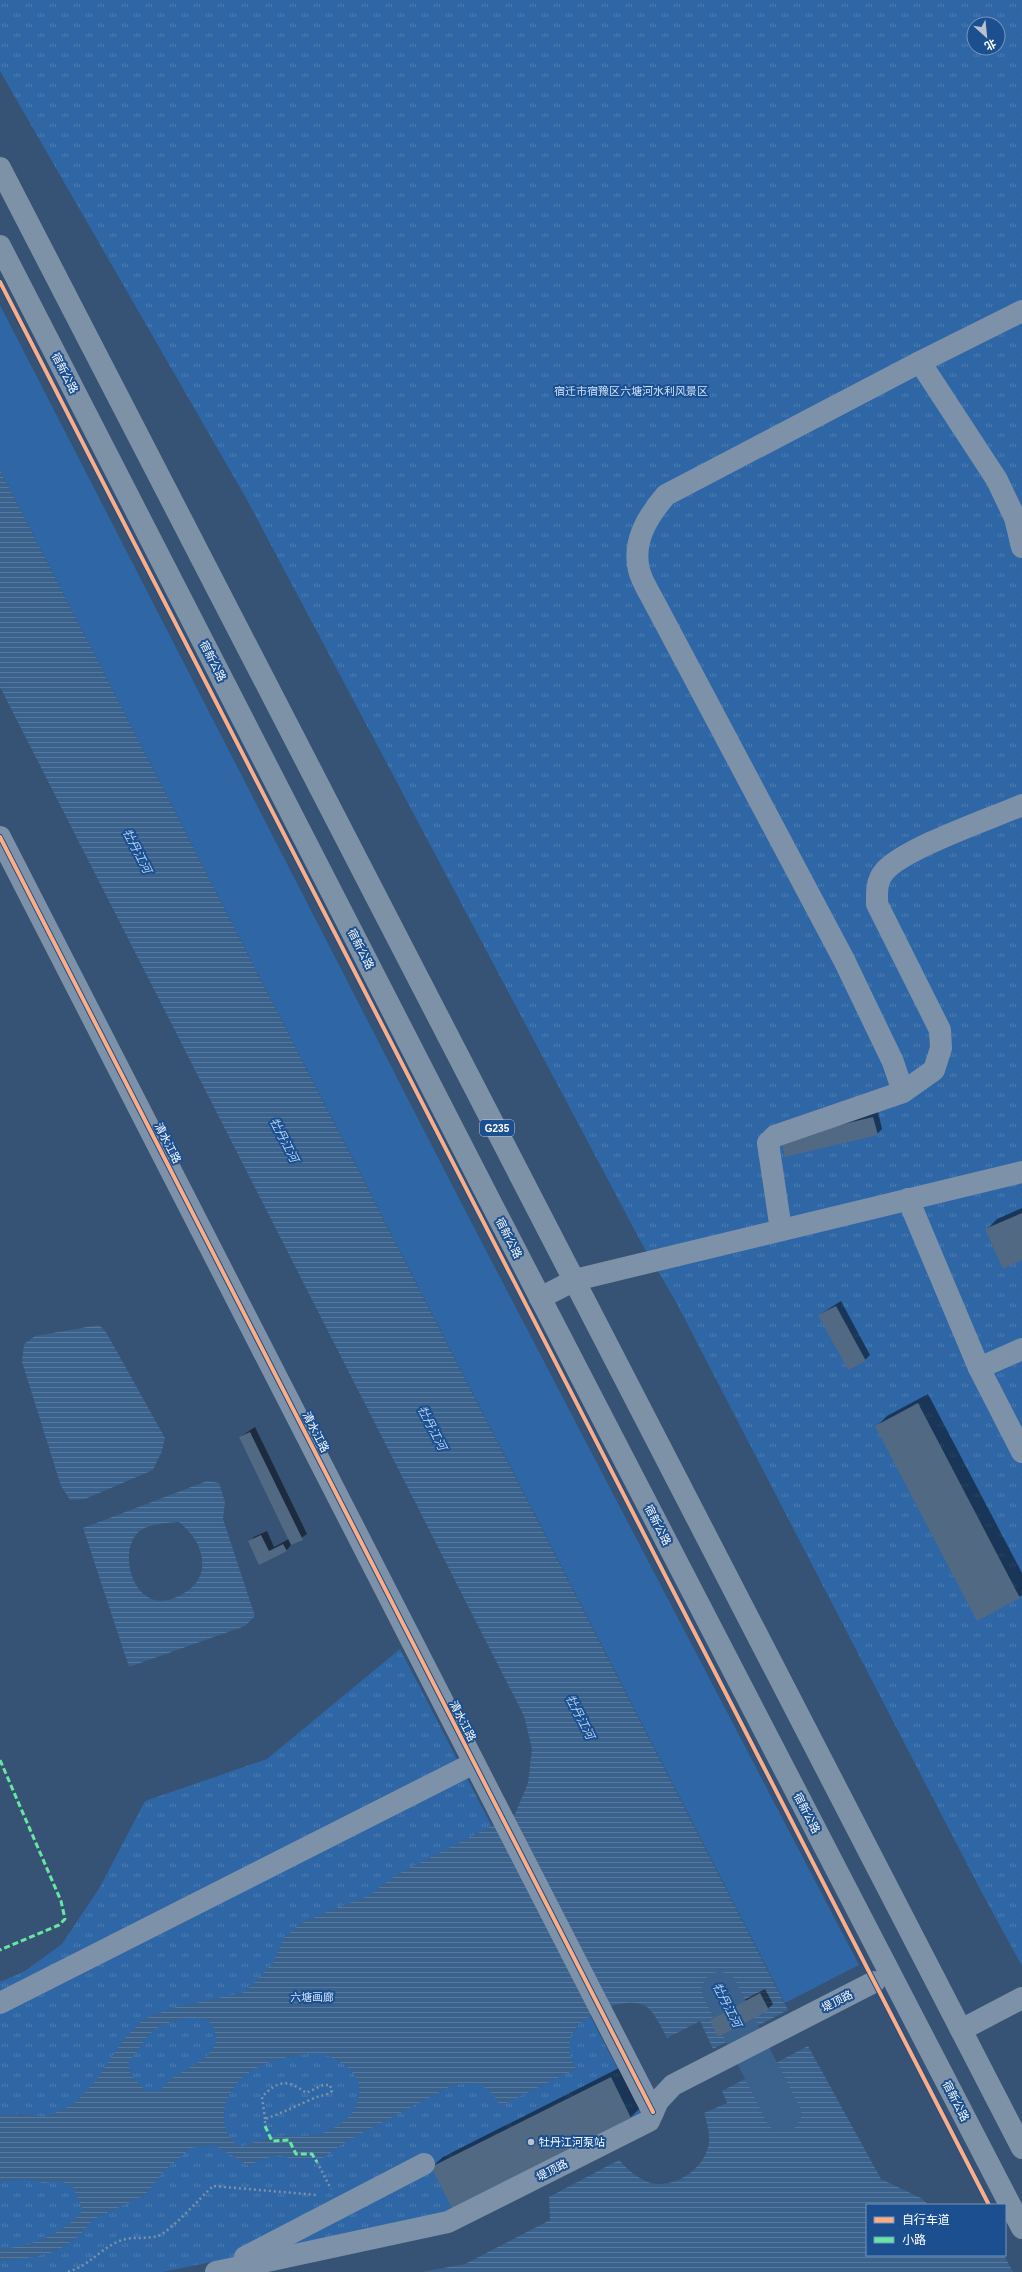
<svg xmlns="http://www.w3.org/2000/svg" width="1022" height="2272" viewBox="0 0 1022 2272" font-family="Helvetica,'Noto Sans SC',sans-serif">
  <style>
    .green { fill: #2f66a5 }
    .park { fill: url(#park-tufts); fill-rule: evenodd }
    .water { fill: url(#water-rules); fill-rule: evenodd }
    .pier { fill: #365274 }
    .shadow { fill: #0007 }
    .lines { fill: none; stroke-linecap: round; stroke-linejoin: round }
    .river { stroke: #3b618d; stroke-width: 36 }
    .building { fill: #526984 }
    .path { stroke: #7d92a8; stroke-width: 2.5; stroke-dasharray: 2 3; stroke-linecap: butt }
    .minor { stroke: #7d92a8; stroke-width: 22 }
    .highway { stroke: #7e92a7; stroke-width: 22 }
    .quiet { stroke: #66e7a1; stroke-width: 3; stroke-dasharray: 6 3; stroke-linecap: butt }
    .cycleway-casing { stroke: #1b4f8f; stroke-width: 6 }
    .cycleway { stroke: #ffac80; stroke-width: 4 }
    .poi-dot { fill: #b9c2ce; stroke: #1b4f8f; stroke-width: 1.5 }
    .labels { text-anchor: middle; stroke-width: 4; stroke-linejoin: round; paint-order: stroke }
    .shield { fill: #1b4f8f; stroke: #bbcadd; stroke-width: 1 }
    .shield-label { font-size: 10px; font-weight: bold; fill: #fff }
    .street-label { font-size: 11px; fill: #fff; stroke: #1b4f8f }
    .park-label { font-size: 11px; fill: #cfe3fa; stroke: #1b4f8f }
    .poi-label { font-size: 11px; fill: #fff; stroke: #1b4f8f; text-anchor: start }
    .water-label { font-size: 12px; font-style: italic; fill: #b5d3f5; stroke: #1b4f8f }
  </style>
  <defs>
    <pattern id="park-tufts" width="24" height="20" patternUnits="userSpaceOnUse"><rect width="24" height="20" fill="#2f66a5"/><path d="M3 7l-1-3M5 7V3M7 7l1-3M15 17l-1-3M17 17v-4M19 17l1-3" fill="none" stroke="#4e7db2"/></pattern>
    <pattern id="water-rules" width="6" height="5" patternUnits="userSpaceOnUse"><rect width="6" height="5" fill="#3b618d"/><path d="M0 2.5h6" fill="none" stroke="#58799e"/></pattern>
  </defs>
  <rect width="100%" height="100%" fill="#365274"/>
  <path class="green" d="M0,305L467,1214L859,1965L785,2003L0,470Z"/>
  <g class="park">
    <path d="M0,0H1022V1966L981,1891L676,1302L641,1242L246,498L0,71ZM974,24H998V48H974Z"/>
    <path d="M400,1649L641,2114L442,2214L163,2272H0V1982L25,1971L62,1944L100,1887L145,1801L267,1759Z"/>
  </g>
  <g class="water">
    <path d="M0,470L788,2010L713,2049L700,2021L667,2038C661,2027 656,2015 647,2007C627,1993 574,2016 570,2040C568,2050 571,2061 576,2069L500,2106C489,2082 472,2080 449,2087L347,2141L323,2158L295,2159L276,2155L248,2165L214,2145L191,2148L164,2171L145,2195L94,2219L79,2236L57,2251L34,2257L0,2261V2249C30,2247 64,2234 83,2210L73,2187L61,2181L44,2183L24,2179L0,2182V2115L21,2114L46,2117L74,2104L96,2080L124,2039L144,2019L173,2008L245,1992L273,1963L284,1938L300,1924L331,1910L368,1896L396,1875L515,1814L528,1783L532,1749L524,1716L0,687ZM188,2018C200,2018 209,2017 214,2029C224,2054 192,2065 177,2075C170,2079 164,2086 158,2092H147L131,2075L128,2063C151,2033 150,2025 188,2018ZM319,2053C335,2058 356,2067 359,2086C363,2112 338,2130 315,2135C304,2138 288,2134 276,2136C264,2138 252,2143 240,2147C211,2127 225,2087 251,2071C271,2058 296,2055 319,2053Z"/>
    <path d="M99,1325L106,1332L165,1438L162,1451L153,1470L85,1499L70,1500L61,1486L22,1362L24,1344L35,1336Z"/>
    <path d="M207,1481L219,1483L225,1502L223,1519L255,1616L245,1626L129,1667L83,1528ZM179,1522C194,1535 204,1549 202,1569C200,1580 193,1588 184,1593C134,1625 114,1548 141,1530C153,1523 166,1523 179,1522Z"/>
    <path d="M808,2046L881,2179L921,2198L929,2205H867V2255H1005L1022,2272H422L465,2264L550,2220L549,2197L619,2160C628,2170 636,2177 648,2182C670,2190 698,2173 706,2153C712,2140 708,2126 704,2113L727,2103L722,2091Z"/>
  </g>
  <path class="pier" d="M1022,2223V2272H1013L1004,2255L1005,2230Z"/>
  <g class="shadow">
    <path d="M878,1112L882,1129L877,1134L782,1139Z"/>
    <path d="M1022,1208V1259L986,1230L997,1219Z"/>
    <path d="M841,1301L870,1355L865,1360L819,1315Z"/>
    <path d="M928,1394L1022,1573V1595L1019,1597L877,1426L887,1416Z"/>
    <path d="M255,1427L307,1534L291,1545L286,1551L260,1563L249,1542L254,1537L267,1531L274,1547L289,1539L240,1437Z"/>
    <path d="M765,1989L773,2004L768,2009L711,2020L716,2015Z"/>
    <path d="M621,2067L641,2107L631,2117L452,2206L432,2167L443,2157Z"/>
  </g>
  <g class="lines">
    <path class="river" d="M720,1990L783,2114"/>
  </g>
  <g class="building">
    <path d="M873,1117L878,1135L785,1157L781,1139Z"/>
    <path d="M1022,1213V1260L1003,1269L985,1229Z"/>
    <path d="M836,1306L866,1361L848,1370L818,1315Z"/>
    <path d="M918,1403L1020,1598L977,1621L875,1426Z"/>
    <path d="M250,1432L303,1540L291,1545L239,1437Z"/>
    <path d="M261,1535L269,1551L283,1544L287,1551L259,1565L248,1541Z"/>
    <path d="M760,1993L769,2010L718,2037L710,2020Z"/>
    <path d="M611,2077L631,2118L452,2208L431,2167Z"/>
  </g>
  <g class="lines">
    <g class="path">
      <path d="M265,2119L262,2097C278,2080 288,2079 306,2093L323,2085H330L332,2091C324,2097 319,2095 312,2099C296,2106 282,2113 265,2119V2126"/>
      <path d="M317,2162L331,2189"/>
      <path d="M68,2272C91,2264 96,2253 115,2243C129,2235 143,2240 158,2236C171,2231 201,2197 213,2186L317,2195"/>
    </g>
    <g class="minor">
      <path d="M920,362L997,480L1015,518L1022,547"/>
      <path d="M0,837L653,2112"/>
      <path d="M903,1092L934,1070L941,1048L940,1030L877,904C877,894 876,881 884,872C902,849 992,818 1022,805"/>
      <path d="M908,1199L979,1368L1022,1349"/>
      <path d="M781,1230L768,1143L775,1136L903,1092L893,1062L844,960L652,598C647,589 641,579 639,570C632,541 648,516 666,495L920,362L1022,311"/>
      <path d="M540,1298L575,1280L1022,1172"/>
      <path d="M979,1368L1022,1452"/>
      <path d="M0,2003L474,1763"/>
      <path d="M961,2030L1022,1998"/>
      <path d="M245,2257L424,2164"/>
      <path d="M216,2272L448,2222L649,2121L658,2101L673,2085L874,1982"/>
    </g>
    <g class="highway">
      <path d="M0,168L1022,2148"/>
      <path d="M0,246L489,1199L1022,2228"/>
    </g>
    <g class="quiet">
      <path d="M0,1760L61,1901L65,1919L59,1925L0,1950"/>
      <path d="M265,2126L272,2141L289,2140L296,2154H312L317,2162"/>
    </g>
    <defs>
      <g id="cycleway">
        <path d="M0,282L989,2205"/>
        <path d="M0,837L653,2112"/>
      </g>
    </defs>
    <use href="#cycleway" class="cycleway-casing"/>
    <use href="#cycleway" class="cycleway"/>
  </g>
  <circle class="poi-dot" cx="531" cy="2142" r="4"/>
  <g class="labels">
    <rect class="shield" x="480" y="1120" width="34" height="16" rx="3"/>
    <g class="shield-label">
      <text x="497" y="1132">G235</text>
    </g>
    <g class="street-label">
      <text transform="translate(65 373) rotate(63)" y="4">宿新公路</text>
      <text transform="translate(213 661) rotate(63)" y="4">宿新公路</text>
      <text transform="translate(361 949) rotate(63)" y="4">宿新公路</text>
      <text transform="translate(168 1143) rotate(63)" y="4">清水江路</text>
      <text transform="translate(509 1238) rotate(63)" y="4">宿新公路</text>
      <text transform="translate(316 1432) rotate(63)" y="4">清水江路</text>
      <text transform="translate(658 1525) rotate(63)" y="4">宿新公路</text>
      <text transform="translate(463 1721) rotate(63)" y="4">清水江路</text>
      <text transform="translate(807 1813) rotate(63)" y="4">宿新公路</text>
      <text transform="translate(837 2001) rotate(-27)" y="4">堤顶路</text>
      <text transform="translate(956 2101) rotate(63)" y="4">宿新公路</text>
      <text transform="translate(552 2170) rotate(-27)" y="4">堤顶路</text>
    </g>
    <g class="park-label">
      <text x="631" y="395">宿迁市宿豫区六塘河水利风景区</text>
      <text x="312" y="2001">六塘画廊</text>
    </g>
    <g class="poi-label">
      <text x="539" y="2146">牡丹江河泵站</text>
    </g>
    <g class="water-label">
      <text transform="translate(137 851) rotate(63)" y="4">牡丹江河</text>
      <text transform="translate(284 1140) rotate(63)" y="4">牡丹江河</text>
      <text transform="translate(432 1428) rotate(63)" y="4">牡丹江河</text>
      <text transform="translate(580 1717) rotate(63)" y="4">牡丹江河</text>
      <text transform="translate(727 2005) rotate(63)" y="4">牡丹江河</text>
    </g>
  </g>
  <rect x="866" y="2204" width="140" height="52" fill="#1b4f8f" stroke="#7695bc"/>
  <rect x="874" y="2217" width="20" height="6" fill="#ffac80" stroke="#7695bc"/>
  <text x="902" y="2224" font-size="12" fill="#ffffff">自行车道</text>
  <rect x="874" y="2237" width="20" height="6" fill="#66e7a1" stroke="#7695bc"/>
  <text x="902" y="2244" font-size="12" fill="#ffffff">小路</text>
  <g transform="translate(986 36) rotate(153)"><circle r="19" fill="#1b4f8f" stroke="#7695bc"/>
  <path d="M0-3L7 15L0 10L-7 15Z" fill="#b9c2ce"/>
  <text y="-6" font-size="11" font-weight="bold" text-anchor="middle" fill="#ffffff">北</text>
  </g>
</svg>
